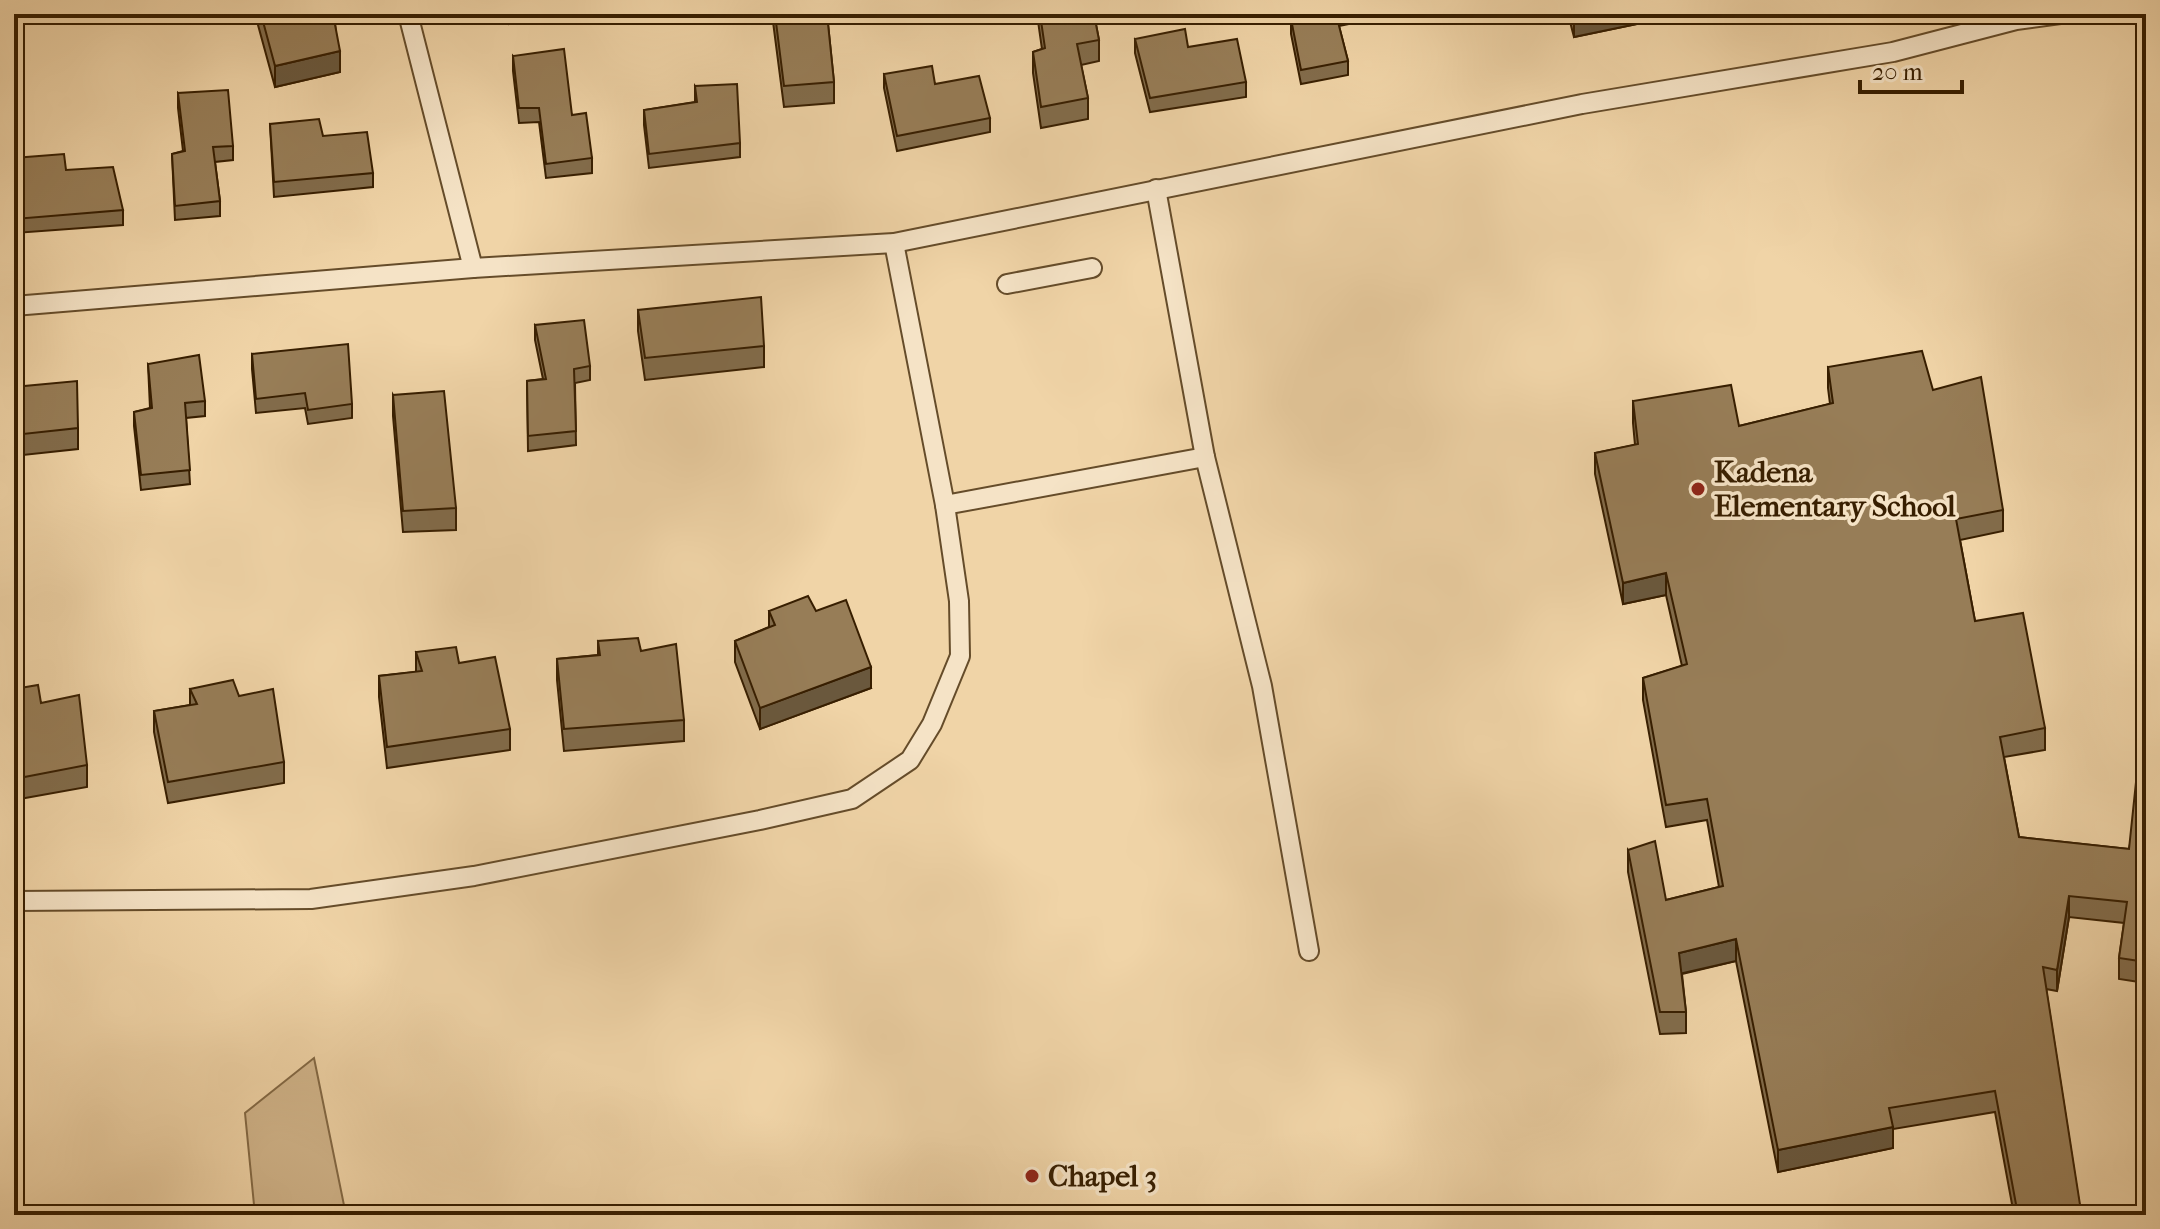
<svg xmlns="http://www.w3.org/2000/svg" width="2160" height="1229" viewBox="0 0 2160 1229" font-family="'IM FELL French Canon',serif">
  <style>
    .green { fill: #d1b58b; stroke: #846a46; stroke-width: 2 }
    .lines { fill: none; stroke-linecap: round; stroke-linejoin: round }
    .lane-casing { stroke: #654c2a; stroke-width: 22 }
    .lane { stroke: #f5e3c6; stroke-width: 18 }
    .wall { fill: #826c4b; stroke: #371e00; stroke-width: 2 }
    .shaded-wall { fill: #6a583d; stroke: #371e00; stroke-width: 2 }
    .building { fill: #977d57; stroke: #371e00; stroke-width: 2 }
    .poi-dot { fill: #8f2418; stroke: #f5e3c6; stroke-width: 3 }
    .labels { text-anchor: middle; stroke-width: 7; stroke-linejoin: round; paint-order: stroke }
    .poi-label { font-size: 30px; font-weight: bold; fill: #371e00; stroke: #f5e3c6; text-anchor: start }
  </style>
  <rect width="100%" height="100%" fill="#f0d4a7"/>
  <filter id="stains"><feTurbulence type="fractalNoise" baseFrequency=".0025" numOctaves="4"/><feColorMatrix values="0 0 0 0 .2 0 0 0 0 .09 0 0 0 0 .02 0 0 0 .5 -.17"/></filter>
  <radialGradient id="worn" r=".72"><stop offset=".6" stop-color="#630" stop-opacity="0"/><stop offset="1" stop-color="#630" stop-opacity=".3"/></radialGradient>
  <path class="green" d="M314,1058L346,1215H255L245,1113Z"/>
  <g class="lines">
    <defs>
      <g id="lane">
        <path d="M408,14L473,268"/>
        <path d="M1156,189L1205,457L1262,686L1309,951"/>
        <path d="M1007,284L1092,268"/>
        <path d="M14,306L473,268L894,243L1582,104L1893,52L2016,20L2060,14"/>
        <path d="M945,505L1205,457"/>
        <path d="M14,901L311,899L474,876L760,820L852,799L910,760L932,724L960,656L959,601L945,505L894,243"/>
      </g>
    </defs>
    <use href="#lane" class="lane-casing"/>
    <use href="#lane" class="lane"/>
  </g>
  <g class="wall">
    <path d="M255,14H348V21L335,23L340,72L275,87Z"/>
    <path d="M507,14H567L509,24Z"/>
    <path d="M772,14H827L834,82V103L784,107Z"/>
    <path d="M1037,14H1094L1099,40V61L1081,65L1088,98V119L1041,128L1033,73V52L1042,49Z"/>
    <path d="M1302,14H1359V22L1339,26L1348,61V75L1301,84L1291,34V19L1302,17Z"/>
    <path d="M1568,14H1685L1574,37Z"/>
    <path d="M1135,39L1246,82V97L1150,112L1135,53Z"/>
    <path d="M513,56L572,115L592,158V173L546,178L539,122L519,123L513,71Z"/>
    <path d="M884,74L935,84L990,118V132L897,151L884,88Z"/>
    <path d="M695,86L740,143V157L649,168L644,125V110L695,102Z"/>
    <path d="M178,93L233,146V160L215,162L220,201V216L175,220L172,154L183,151L178,108Z"/>
    <path d="M270,124L323,136L373,173V187L274,197Z"/>
    <path d="M14,158L66,170L123,210V225L15,233Z"/>
    <path d="M638,310L764,346V367L645,380L638,331Z"/>
    <path d="M535,325L590,366V380L575,383L576,445L528,451L527,381L543,379L535,340Z"/>
    <path d="M252,354L352,404V418L308,424L305,408L256,413L252,369Z"/>
    <path d="M148,364L205,401V416L186,418L190,484L141,490L134,426V412L150,408Z"/>
    <path d="M1828,367L1933,390L2003,510V531L1960,540L1975,621L2045,728V750L2004,757L2019,837L2129,849L2146,764V983L2119,979V958L2124,923L2069,917L2057,991L2046,989L2081,1215H2014L1995,1112L1893,1129V1148L1778,1172L1736,961L1682,974L1686,1012V1033L1660,1034L1628,872V850L1666,900L1719,887L1707,820L1666,827L1643,700V678L1682,666L1666,595L1623,604L1595,474V453L1635,445L1633,423V401L1739,426L1830,404L1828,388Z"/>
    <path d="M14,387L78,428V449L14,456Z"/>
    <path d="M393,395L456,508V530L403,532L393,416Z"/>
    <path d="M769,611H816L871,688L760,729L735,662V641L769,627Z"/>
    <path d="M598,641L641,651L684,720V741L564,751L557,680V659L598,655Z"/>
    <path d="M416,652L459,663L510,729V750L387,768L379,697V676L416,672Z"/>
    <path d="M14,689L41,703L87,765V787L14,800Z"/>
    <path d="M190,689L239,696L284,762V783L168,803L154,732V711L190,705Z"/>
  </g>
  <g class="shaded-wall">
    <path d="M1582,14H1685L1574,37V16Z"/>
    <path d="M340,51V72L275,87V66Z"/>
    <path d="M1666,573V595L1623,604V583Z"/>
    <path d="M871,667V688L760,729V708Z"/>
    <path d="M2069,896V917L2057,991V970Z"/>
    <path d="M1736,939V961L1679,974V953Z"/>
    <path d="M1893,1127V1148L1778,1172V1150Z"/>
  </g>
  <g class="building">
    <path d="M261,14H333L340,51L275,66Z"/>
    <path d="M775,14H827L834,82L784,86Z"/>
    <path d="M1040,14H1094L1099,40L1077,44L1088,98L1041,107L1033,52L1045,48Z"/>
    <path d="M1305,14H1336L1348,61L1301,70L1291,19L1306,16Z"/>
    <path d="M1185,29L1188,47L1237,39L1246,82L1150,98L1135,39Z"/>
    <path d="M564,49L572,115L586,113L592,158L546,164L539,108H519L513,56Z"/>
    <path d="M932,66L935,84L979,76L990,118L897,136L884,74Z"/>
    <path d="M737,84L740,143L649,154L644,110L697,102L695,86Z"/>
    <path d="M228,90L233,146L213,147L220,201L175,206L172,154L185,151L178,93Z"/>
    <path d="M319,119L323,136L367,132L373,173L274,182L270,124Z"/>
    <path d="M64,154L66,170L113,167L123,210L15,219L14,158Z"/>
    <path d="M761,297L764,346L645,358L638,310Z"/>
    <path d="M584,320L590,366L574,369L576,431L528,436L527,381L546,379L535,325Z"/>
    <path d="M348,344L352,404L308,410L305,393L256,399L252,354Z"/>
    <path d="M1922,351L1933,390L1981,377L2003,510L1956,519L1975,621L2023,613L2045,728L2000,737L2019,837L2129,849L2138,763L2146,764V962L2119,958L2127,902L2069,896L2057,970L2043,967L2081,1211L2044,1215H2018L1995,1091L1889,1108L1893,1127L1778,1150L1736,939L1679,953L1686,1012H1660L1628,850L1655,841L1666,900L1723,886L1707,799L1666,805L1643,678L1687,664L1666,573L1623,583L1595,453L1638,444L1633,401L1731,385L1739,426L1833,403L1828,367Z"/>
    <path d="M199,355L205,401L185,403L190,470L141,475L134,412L152,408L148,364Z"/>
    <path d="M77,381L78,428L14,435V387Z"/>
    <path d="M444,391L456,508L403,511L393,395Z"/>
    <path d="M808,596L816,611L846,600L871,667L760,708L735,641L775,625L769,611Z"/>
    <path d="M638,638L641,651L676,644L684,720L564,729L557,659L600,655L598,641Z"/>
    <path d="M456,647L459,663L495,657L510,729L387,747L379,676L422,671L416,652Z"/>
    <path d="M233,680L239,696L273,689L284,762L168,782L154,711L197,704L190,689Z"/>
    <path d="M38,685L41,703L79,695L87,765L14,779V689Z"/>
  </g>
  <g class="poi-dot">
    <circle cx="1698" cy="489" r="8"/>
    <circle cx="1032" cy="1176" r="8"/>
  </g>
  <g class="labels">
    <g class="poi-label">
      <text x="1714" y="482">Kadena<tspan x="1714" dy="34">Elementary School</tspan></text>
      <text x="1048" y="1186">Chapel 3</text>
    </g>
  </g>
  <rect width="2160" height="1229" fill="none" stroke="#f0d4a7" stroke-width="48"/>
  <rect x="16" y="16" width="2128" height="1197" fill="none" stroke="#371e00" stroke-width="4"/>
  <rect x="24" y="24" width="2112" height="1181" fill="none" stroke="#371e00" stroke-width="2"/>
  <path d="M1860 80v12h102v-12" fill="none" stroke="#371e00" stroke-width="4"/>
  <text x="1872" y="80" font-size="24" fill="#371e00" stroke="#f5e3c6" stroke-width="6" paint-order="stroke">20 m</text>
  <rect width="100%" height="100%" filter="url(#stains)"/>
  <rect width="100%" height="100%" fill="url(#worn)"/>
</svg>
